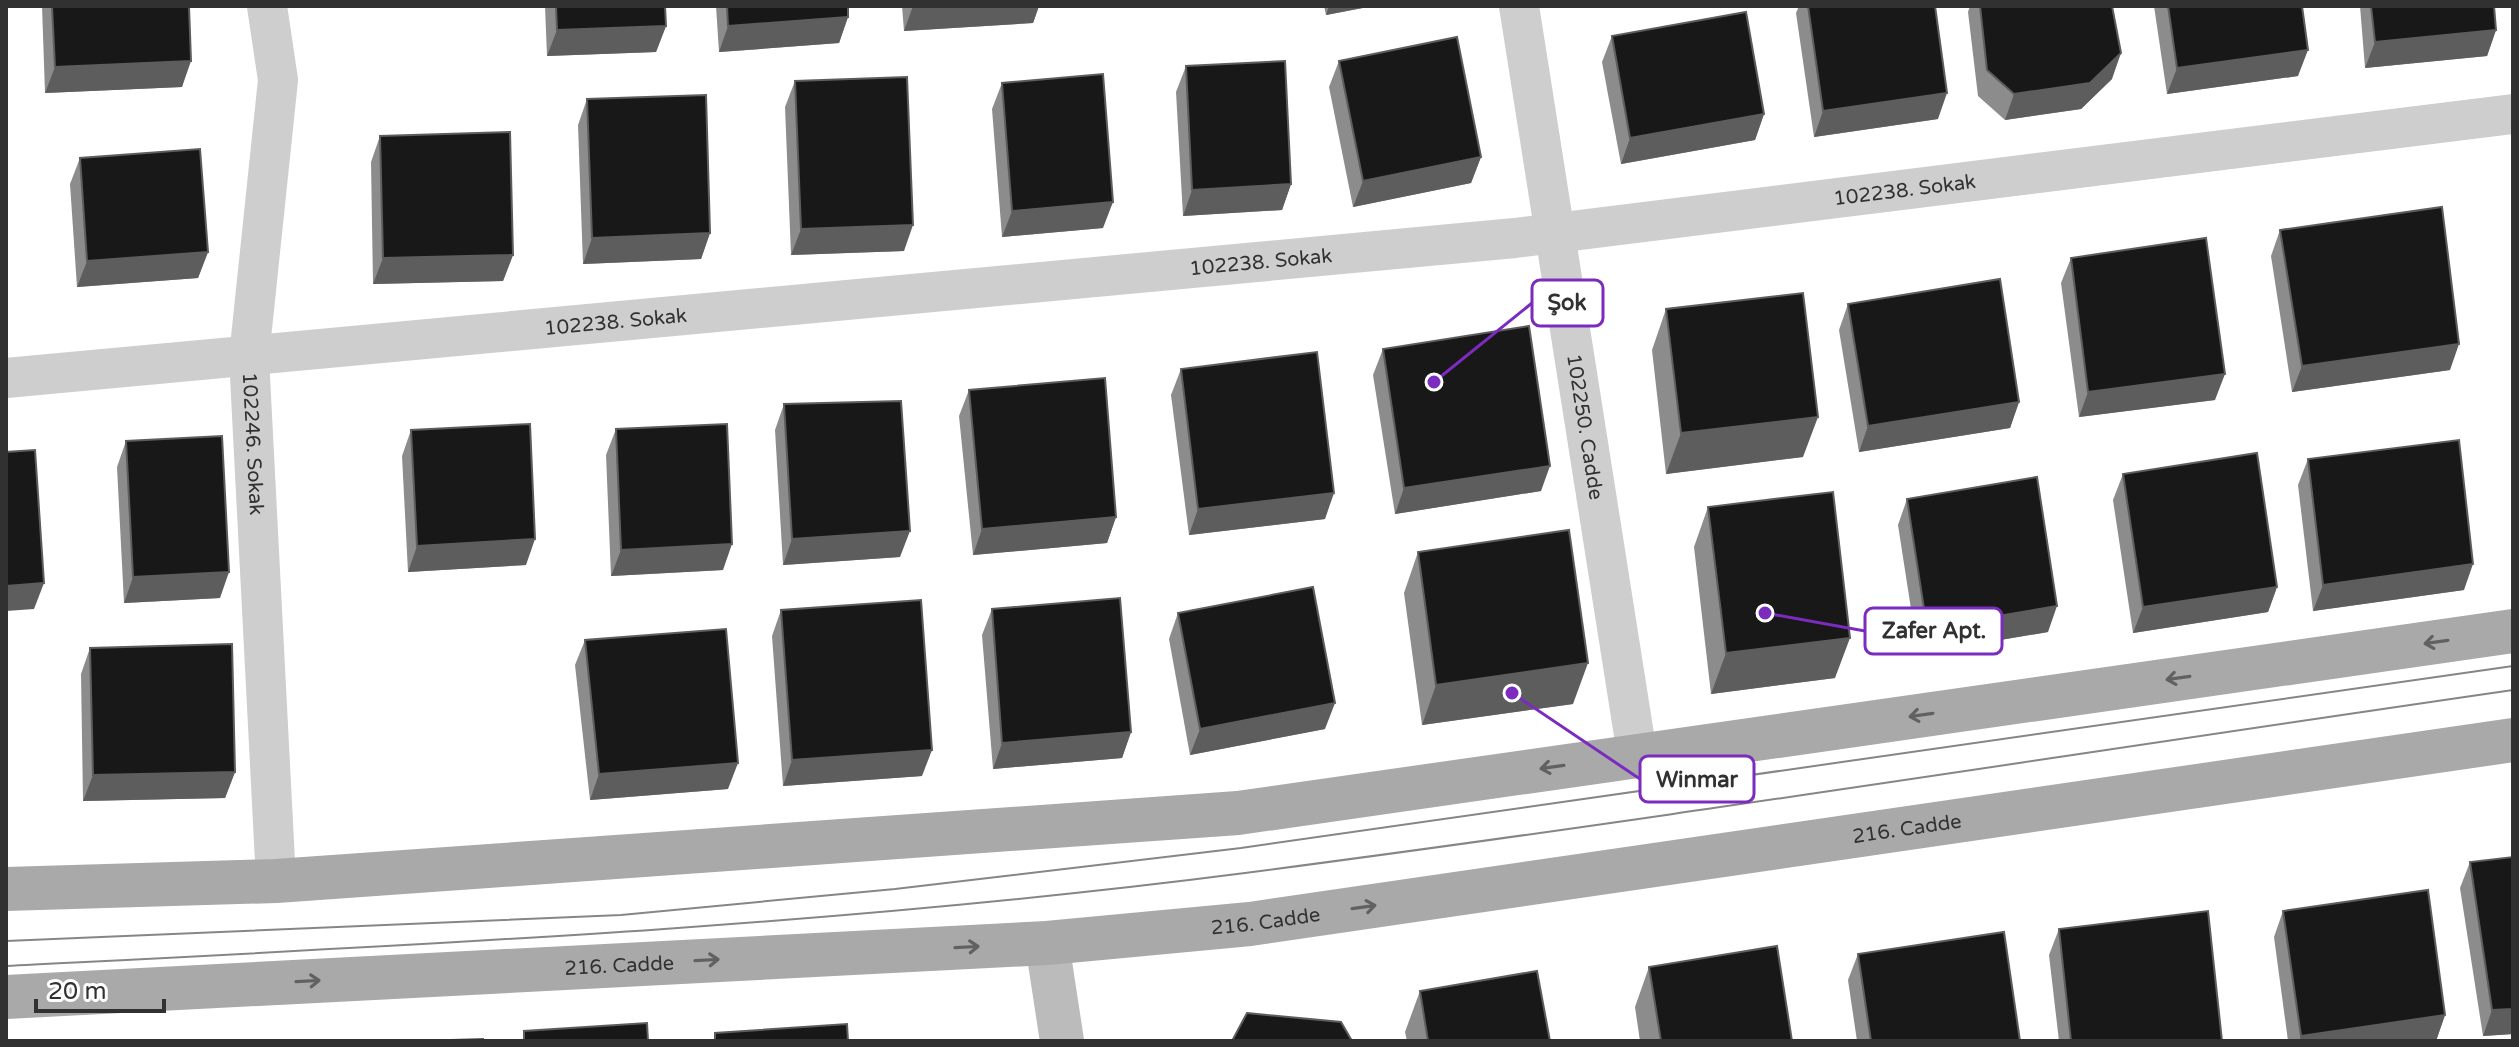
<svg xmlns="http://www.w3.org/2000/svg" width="2519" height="1047" viewBox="0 0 2519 1047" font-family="'Varela Round',sans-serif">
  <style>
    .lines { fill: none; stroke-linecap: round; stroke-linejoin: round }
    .street { stroke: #cecece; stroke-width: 40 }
    .secondary { stroke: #bbb; stroke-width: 44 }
    .primary { stroke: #a9a9a9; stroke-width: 44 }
    .tram { stroke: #868686; stroke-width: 2 }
    .wall { fill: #8c8c8c }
    .shaded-wall { fill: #5d5d5d }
    .building { fill: #181818; stroke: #5d5d5d; stroke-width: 2 }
    .oneway { stroke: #616161 }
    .labels { text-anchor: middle; stroke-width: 8; stroke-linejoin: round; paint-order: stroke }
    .street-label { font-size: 20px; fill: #313131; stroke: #fff }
    .leader { fill: none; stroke: #7b2cbf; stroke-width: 3 }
    .callout-dot { fill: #7b2cbf; stroke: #fff; stroke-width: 3 }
    .callout { fill: #fff; stroke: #7b2cbf; stroke-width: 3 }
    .callout-label { font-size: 22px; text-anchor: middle; font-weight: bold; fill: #313131 }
  </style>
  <rect width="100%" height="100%" fill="#fff"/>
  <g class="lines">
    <g class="street">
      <path id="s1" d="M267,6L278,80L249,357L276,881"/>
      <path id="s2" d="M1519,6L1637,754"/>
      <path id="s3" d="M6,378L1515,238L2513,114"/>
    </g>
    <path class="secondary" d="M1047,943L1062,1041"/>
    <g class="primary">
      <path d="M6,889L276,881L1238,813L2513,631"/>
      <path id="s4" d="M6,997L1047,943L1250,924L2513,740"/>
    </g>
    <g class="tram">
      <path d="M6,941L621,915L895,889L1241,848L2513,666"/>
      <path d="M6,966C420,945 834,926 1245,873C1668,818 2091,751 2513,690"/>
    </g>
  </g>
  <g class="wall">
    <path d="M42,6H189L182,87L45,93Z"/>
    <path d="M545,6H665L666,26L656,52L547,56Z"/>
    <path d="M716,6H848V17L839,43L719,52Z"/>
    <path d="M902,6H1039L1033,23L904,31Z"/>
    <path d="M1324,6H1373L1326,15Z"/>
    <path d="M1799,6H1935L1938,119L1814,137L1796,13Z"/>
    <path d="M1970,6H2112V79L2081,109L2005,120L1978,96L1968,12Z"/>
    <path d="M2154,6H2302L2298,76L2167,94Z"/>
    <path d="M2360,6H2494L2496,30L2487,56L2365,68Z"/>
    <path d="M1612,36L1764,114L1755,140L1621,164L1602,62Z"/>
    <path d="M1339,61L1481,157L1471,183L1353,207L1329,87Z"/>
    <path d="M1186,66L1291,184L1282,210L1183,216L1176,92Z"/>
    <path d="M795,81L904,251L791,255L785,107Z"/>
    <path d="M1002,83L1103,228L1002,237L992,109Z"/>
    <path d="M587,99L710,233L701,259L583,264L578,125Z"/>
    <path d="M380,136L513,255L503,281L373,284L371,162Z"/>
    <path d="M80,158L208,252L198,278L77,287L70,184Z"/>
    <path d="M2280,230L2450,370L2292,392L2271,256Z"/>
    <path d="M2071,258L2215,400L2079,417L2061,283Z"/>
    <path d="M1848,304L2019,402L2010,428L1859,452L1839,330Z"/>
    <path d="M1666,309L1803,457L1666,474L1652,350Z"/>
    <path d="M1383,349L1541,491L1395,514L1373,375Z"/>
    <path d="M1181,369L1325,519L1189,535L1171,395Z"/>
    <path d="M969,390L1116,517L1107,543L973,555L959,416Z"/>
    <path d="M784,404L900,557L783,565L775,430Z"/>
    <path d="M616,429L723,570L611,576L606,455Z"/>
    <path d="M411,430L526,565L408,572L402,456Z"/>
    <path d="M126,441L220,598L124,603L117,467Z"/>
    <path d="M2308,459L2464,590L2313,611L2298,485Z"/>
    <path d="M2123,474L2277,587L2268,612L2133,633L2113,500Z"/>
    <path d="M1907,499L2048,632L1918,654L1898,525Z"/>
    <path d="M1708,507L1835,678L1711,694L1694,547Z"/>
    <path d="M1418,552L1573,704L1422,725L1404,593Z"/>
    <path d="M992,609L1131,732L1122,758L993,769L982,635Z"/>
    <path d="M781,610L922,776L783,786L772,636Z"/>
    <path d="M1178,613L1325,729L1190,755L1169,639Z"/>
    <path d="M585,640L728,789L590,800L575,665Z"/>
    <path d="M90,648L235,772L225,798L83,801L81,674Z"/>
    <path d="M2470,862L2513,1034L2483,1036L2460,888Z"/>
    <path d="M2283,911L2445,1015L2436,1041H2288L2274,937Z"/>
    <path d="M2059,929L2222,1041H2059L2049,955Z"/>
    <path d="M1858,954L2020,1041H1857L1848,980Z"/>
    <path d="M1649,967L1792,1041H1640L1635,1007Z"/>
    <path d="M1420,991L1550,1041H1407L1405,1032Z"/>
  </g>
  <g class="shaded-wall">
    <path d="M913,6H1039L1033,23L904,31Z"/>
    <path d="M1329,6H1373L1326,15Z"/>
    <path d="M848,17L839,43L719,52L728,26Z"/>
    <path d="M666,26L656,52L547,56L557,30Z"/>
    <path d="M2496,30L2487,56L2365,68L2375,42Z"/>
    <path d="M2308,50L2298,76L2167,94L2177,68Z"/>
    <path d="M2121,53L2112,79L2081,109L2005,120L2014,94Z"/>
    <path d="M191,61L182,87L45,93L55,67Z"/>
    <path d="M1947,93L1938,119L1814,137L1823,111Z"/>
    <path d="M1764,114L1755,140L1621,164L1630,138Z"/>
    <path d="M1481,157L1471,183L1353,207L1363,181Z"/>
    <path d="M1291,184L1282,210L1183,216L1192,190Z"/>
    <path d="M1113,202L1103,228L1002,237L1012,211Z"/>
    <path d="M913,225L904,251L791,255L801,229Z"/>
    <path d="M710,233L701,259L583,264L592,238Z"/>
    <path d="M208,252L198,278L77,287L87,261Z"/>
    <path d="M513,255L503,281L373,284L383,258Z"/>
    <path d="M2459,344L2450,370L2292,392L2302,366Z"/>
    <path d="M2225,374L2215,400L2079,417L2088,392Z"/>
    <path d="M2019,402L2010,428L1859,452L1868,426Z"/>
    <path d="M1818,417L1803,457L1666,474L1681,433Z"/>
    <path d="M1550,466L1541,491L1395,514L1404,488Z"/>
    <path d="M1334,493L1325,519L1189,535L1198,509Z"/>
    <path d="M1116,517L1107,543L973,555L982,529Z"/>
    <path d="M910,531L900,557L783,565L792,539Z"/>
    <path d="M535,539L526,565L408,572L417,546Z"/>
    <path d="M732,544L723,570L611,576L621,550Z"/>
    <path d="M2473,564L2464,590L2313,611L2323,585Z"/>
    <path d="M229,572L220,598L124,603L133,577Z"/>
    <path d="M44,583L34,609L6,611V586Z"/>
    <path d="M2277,587L2268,612L2133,633L2143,607Z"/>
    <path d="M2057,606L2048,632L1918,654L1927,628Z"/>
    <path d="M1850,638L1835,678L1711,694L1726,653Z"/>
    <path d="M1588,663L1573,704L1422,725L1436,685Z"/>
    <path d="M1335,703L1325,729L1190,755L1200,729Z"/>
    <path d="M1131,732L1122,758L993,769L1002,743Z"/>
    <path d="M932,750L922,776L783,786L792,760Z"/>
    <path d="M738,763L728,789L590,800L599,774Z"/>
    <path d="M235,772L225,798L83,801L93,775Z"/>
    <path d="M2513,1009V1034L2483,1036L2492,1010Z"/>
    <path d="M2445,1015L2436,1041H2299L2301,1036Z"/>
  </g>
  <g class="building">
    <path d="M52,6H189L191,61L55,67Z"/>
    <path d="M556,6H665L666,26L557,30Z"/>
    <path d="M727,6H848V17L728,26Z"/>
    <path d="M1808,6H1935L1947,93L1823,111Z"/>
    <path d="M1980,6H2112L2121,53L2090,83L2014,94L1987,70Z"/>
    <path d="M2168,6H2302L2308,50L2177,68Z"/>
    <path d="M2371,6H2494L2496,30L2375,42Z"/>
    <path d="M1746,12L1764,114L1630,138L1612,36Z"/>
    <path d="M1457,37L1481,157L1363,181L1339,61Z"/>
    <path d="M1285,61L1291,184L1192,190L1186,66Z"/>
    <path d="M1103,74L1113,202L1012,211L1002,83Z"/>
    <path d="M907,77L913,225L801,229L795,81Z"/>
    <path d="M706,95L710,233L592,238L587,99Z"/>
    <path d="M510,132L513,255L383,258L380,136Z"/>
    <path d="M200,149L208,252L87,261L80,158Z"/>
    <path d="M2442,207L2459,344L2302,366L2280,230Z"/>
    <path d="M2206,238L2225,374L2088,392L2071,258Z"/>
    <path d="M2000,279L2019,402L1868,426L1848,304Z"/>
    <path d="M1803,293L1818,417L1681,433L1666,309Z"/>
    <path d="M1529,326L1550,466L1404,488L1383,349Z"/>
    <path d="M1317,352L1334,493L1198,509L1181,369Z"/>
    <path d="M1105,378L1116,517L982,529L969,390Z"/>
    <path d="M901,401L910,531L792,539L784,404Z"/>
    <path d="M530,424L535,539L417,546L411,430Z"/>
    <path d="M727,424L732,544L621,550L616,429Z"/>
    <path d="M222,436L229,572L133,577L126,441Z"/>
    <path d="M2459,440L2473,564L2323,585L2308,459Z"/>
    <path d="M35,450L44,583L6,586V452Z"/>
    <path d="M2257,453L2277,587L2143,607L2123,474Z"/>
    <path d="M2037,477L2057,606L1927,628L1907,499Z"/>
    <path d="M1833,492L1850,638L1726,653L1708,507Z"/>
    <path d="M1569,530L1588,663L1436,685L1418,552Z"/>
    <path d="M1313,587L1335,703L1200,729L1178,613Z"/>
    <path d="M1120,598L1131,732L1002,743L992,609Z"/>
    <path d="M921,600L932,750L792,760L781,610Z"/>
    <path d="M726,629L738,763L599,774L585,640Z"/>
    <path d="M232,644L235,772L93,775L90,648Z"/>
    <path d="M2513,857V1009L2492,1010L2470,862Z"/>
    <path d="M2428,890L2445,1015L2301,1036L2283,911Z"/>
    <path d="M2208,911L2222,1041H2071L2059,929Z"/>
    <path d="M2004,932L2020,1041H1871L1858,954Z"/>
    <path d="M1777,946L1792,1041H1661L1649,967Z"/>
    <path d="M1537,971L1550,1041H1428L1420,991Z"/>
    <path d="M1247,1013L1341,1022L1352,1041H1232Z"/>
    <path d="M647,1023L648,1041H524V1031Z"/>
    <path d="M847,1024L848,1041H715V1033Z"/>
    <path d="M483,1039V1041H417Z"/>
  </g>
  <defs><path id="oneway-shaft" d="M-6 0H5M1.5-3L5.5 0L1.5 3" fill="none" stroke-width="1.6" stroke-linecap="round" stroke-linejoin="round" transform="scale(2)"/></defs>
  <g class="oneway">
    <use href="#oneway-shaft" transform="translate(2436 642) rotate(172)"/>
    <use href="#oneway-shaft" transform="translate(2178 678) rotate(172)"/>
    <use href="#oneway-shaft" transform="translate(1921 715) rotate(172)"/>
    <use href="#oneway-shaft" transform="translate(1552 767) rotate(172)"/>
    <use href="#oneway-shaft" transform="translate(1364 907) rotate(-8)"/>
    <use href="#oneway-shaft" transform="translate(967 947) rotate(-3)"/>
    <use href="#oneway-shaft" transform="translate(707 960) rotate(-3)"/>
    <use href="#oneway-shaft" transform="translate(308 981) rotate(-3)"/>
  </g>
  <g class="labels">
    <g class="street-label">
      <text dy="7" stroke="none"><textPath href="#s3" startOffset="1908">102238. Sokak</textPath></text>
      <text dy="7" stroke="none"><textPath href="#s3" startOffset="1260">102238. Sokak</textPath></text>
      <text dy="7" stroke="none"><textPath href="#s3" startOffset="612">102238. Sokak</textPath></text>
      <text dy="7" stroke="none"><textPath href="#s2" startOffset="426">102250. Cadde</textPath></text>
      <text dy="7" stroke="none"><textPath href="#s1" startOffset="440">102246. Sokak</textPath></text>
      <text dy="7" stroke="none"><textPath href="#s4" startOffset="1910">216. Cadde</textPath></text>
      <text dy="7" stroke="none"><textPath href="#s4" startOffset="1262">216. Cadde</textPath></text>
      <text dy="7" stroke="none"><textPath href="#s4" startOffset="614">216. Cadde</textPath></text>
    </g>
  </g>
  <path class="leader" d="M1434 382L1532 303M1765 613L1865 631M1512 693L1640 779"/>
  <g class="callout-dot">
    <circle cx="1434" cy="382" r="8"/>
    <circle cx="1765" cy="613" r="8"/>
    <circle cx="1512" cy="693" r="8"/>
  </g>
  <g class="callout">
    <rect x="1532" y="280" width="71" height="46" rx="8"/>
    <rect x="1865" y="608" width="137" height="46" rx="8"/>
    <rect x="1640" y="756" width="114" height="46" rx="8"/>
  </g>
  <g class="callout-label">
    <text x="1567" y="310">Şok</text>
    <text x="1934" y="638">Zafer Apt.</text>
    <text x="1697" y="787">Winmar</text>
  </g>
  <rect width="2519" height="1047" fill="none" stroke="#313131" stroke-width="16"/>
  <path d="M36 999v12h128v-12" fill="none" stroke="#313131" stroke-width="4"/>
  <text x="48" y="999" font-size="24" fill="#313131" stroke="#ffffff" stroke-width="6" paint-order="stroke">20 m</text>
</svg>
